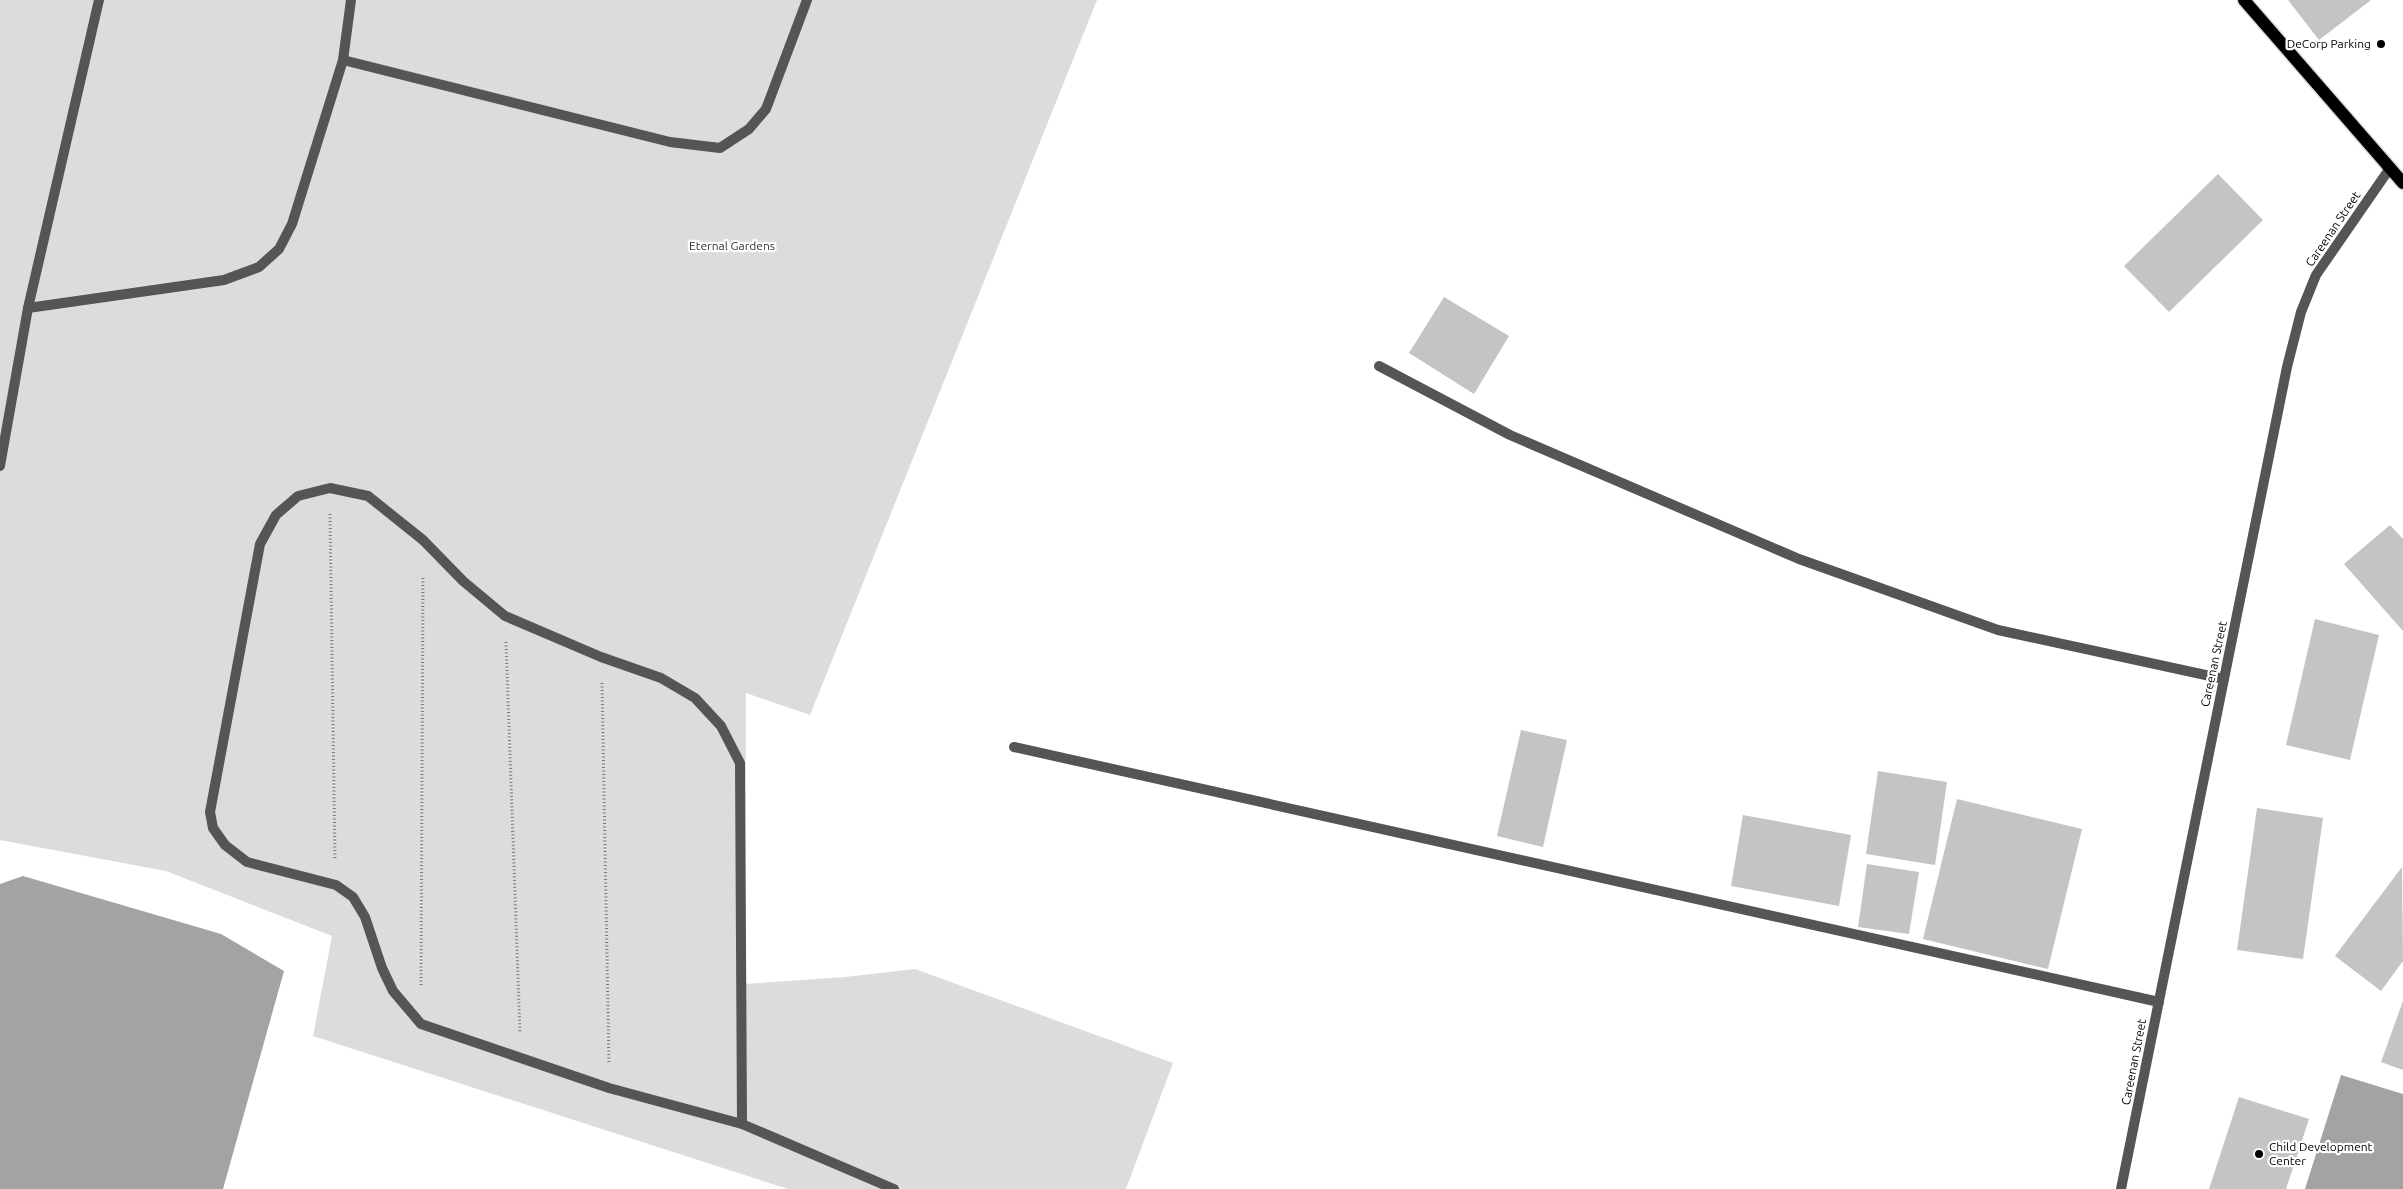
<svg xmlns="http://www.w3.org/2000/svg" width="2403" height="1189" viewBox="0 0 2403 1189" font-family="Ubuntu,sans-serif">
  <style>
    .green { fill: #dcdcdc }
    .water { fill: #a3a3a3 }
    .building { fill: #c4c4c4 }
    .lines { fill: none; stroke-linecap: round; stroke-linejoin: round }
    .primary-casing { stroke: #dbdbdb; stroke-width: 15 }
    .path { stroke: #777; stroke-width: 3; stroke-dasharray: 1 2.5; stroke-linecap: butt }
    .service { stroke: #555; stroke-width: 10 }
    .minor { stroke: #555; stroke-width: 10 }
    .primary { stroke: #000; stroke-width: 12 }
    .poi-dot { fill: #000; stroke: #fff; stroke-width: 2 }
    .labels { text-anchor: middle; stroke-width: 4.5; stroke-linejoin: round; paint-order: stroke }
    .poi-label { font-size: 12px; fill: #000; stroke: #fff; text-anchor: end }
    .street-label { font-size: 12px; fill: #000; stroke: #fff }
    .park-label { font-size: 12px; fill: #333; stroke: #fff }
  </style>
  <rect width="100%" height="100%" fill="#fff"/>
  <path class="green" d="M0,0H1097L810,715L746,693L745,984L845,977L915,969L1173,1063L1126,1189H788L313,1036L332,936L166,871L0,840Z"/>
  <g class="water">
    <path d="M23,876L221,934L284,971L223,1189H0V884Z"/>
    <path d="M2341,1075L2403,1094V1189H2305Z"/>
  </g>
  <g class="building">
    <path d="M2288,0H2371L2319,40Z"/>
    <path d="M2218,174L2263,220L2169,312L2124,266Z"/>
    <path d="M1444,297L1509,336L1474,394L1409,353Z"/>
    <path d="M2390,525L2403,539V631L2344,564Z"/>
    <path d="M2315,619L2379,635L2350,760L2286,745Z"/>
    <path d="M1521,730L1567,740L1543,847L1497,836Z"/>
    <path d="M1878,771L1947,782L1935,865L1866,854Z"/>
    <path d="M1957,799L2082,829L2048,969L1923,939Z"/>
    <path d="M2257,808L2323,818L2303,959L2237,950Z"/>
    <path d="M1743,815L1851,835L1839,906L1731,886Z"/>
    <path d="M1867,864L1919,872L1909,934L1858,927Z"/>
    <path d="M2402,867L2403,961L2381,991L2335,956Z"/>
    <path d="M2403,1001V1070L2381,1062Z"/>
    <path d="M2239,1097L2309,1119L2286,1189H2209Z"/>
  </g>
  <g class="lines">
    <defs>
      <path id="primary" d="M2244,0L2403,183"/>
    </defs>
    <use href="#primary" class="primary-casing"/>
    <g class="path">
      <path d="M330,514L335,860"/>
      <path d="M506,642L520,1033"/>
      <path d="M602,683L609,1064"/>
      <path d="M421,985L423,576"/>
    </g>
    <g class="service">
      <path d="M343,60L670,142L720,148L749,129L766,109L807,0"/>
      <path d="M28,308L224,280L259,267L279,249L292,224L343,60L351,0"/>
      <path d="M0,466L28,308L99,0"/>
      <path d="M742,1124L740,763L721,726L695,698L661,678L601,657L505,616L463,581L423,540L368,496L330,488L298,496L276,515L260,544L210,812L213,828L225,845L247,862L336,885L353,897L365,917L382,968L393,991L421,1024L609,1088L742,1124L894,1189"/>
    </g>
    <g class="minor">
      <path d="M1379,366L1510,435L1799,559L1998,630L2224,679"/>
      <path d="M1014,747L2159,1002"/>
      <path d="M2121,1189L2287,367L2301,312L2316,275L2390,168"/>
    </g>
    <use href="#primary" class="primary"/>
  </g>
  <g class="poi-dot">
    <circle cx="2381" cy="44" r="5"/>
    <circle cx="2259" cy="1154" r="5"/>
  </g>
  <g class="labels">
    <g class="poi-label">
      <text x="2371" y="48">DeCorp Parking</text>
      <text x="2269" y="1151" text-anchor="start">Child Development<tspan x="2269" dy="14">Center</tspan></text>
    </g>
    <g class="street-label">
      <text transform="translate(2333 229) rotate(-56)" y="4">Careenan Street</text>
      <text transform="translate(2214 664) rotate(-78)" y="4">Careenan Street</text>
      <text transform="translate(2134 1062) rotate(-79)" y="4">Careenan Street</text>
    </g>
    <g class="park-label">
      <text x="732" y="250">Eternal Gardens</text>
    </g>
  </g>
</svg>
